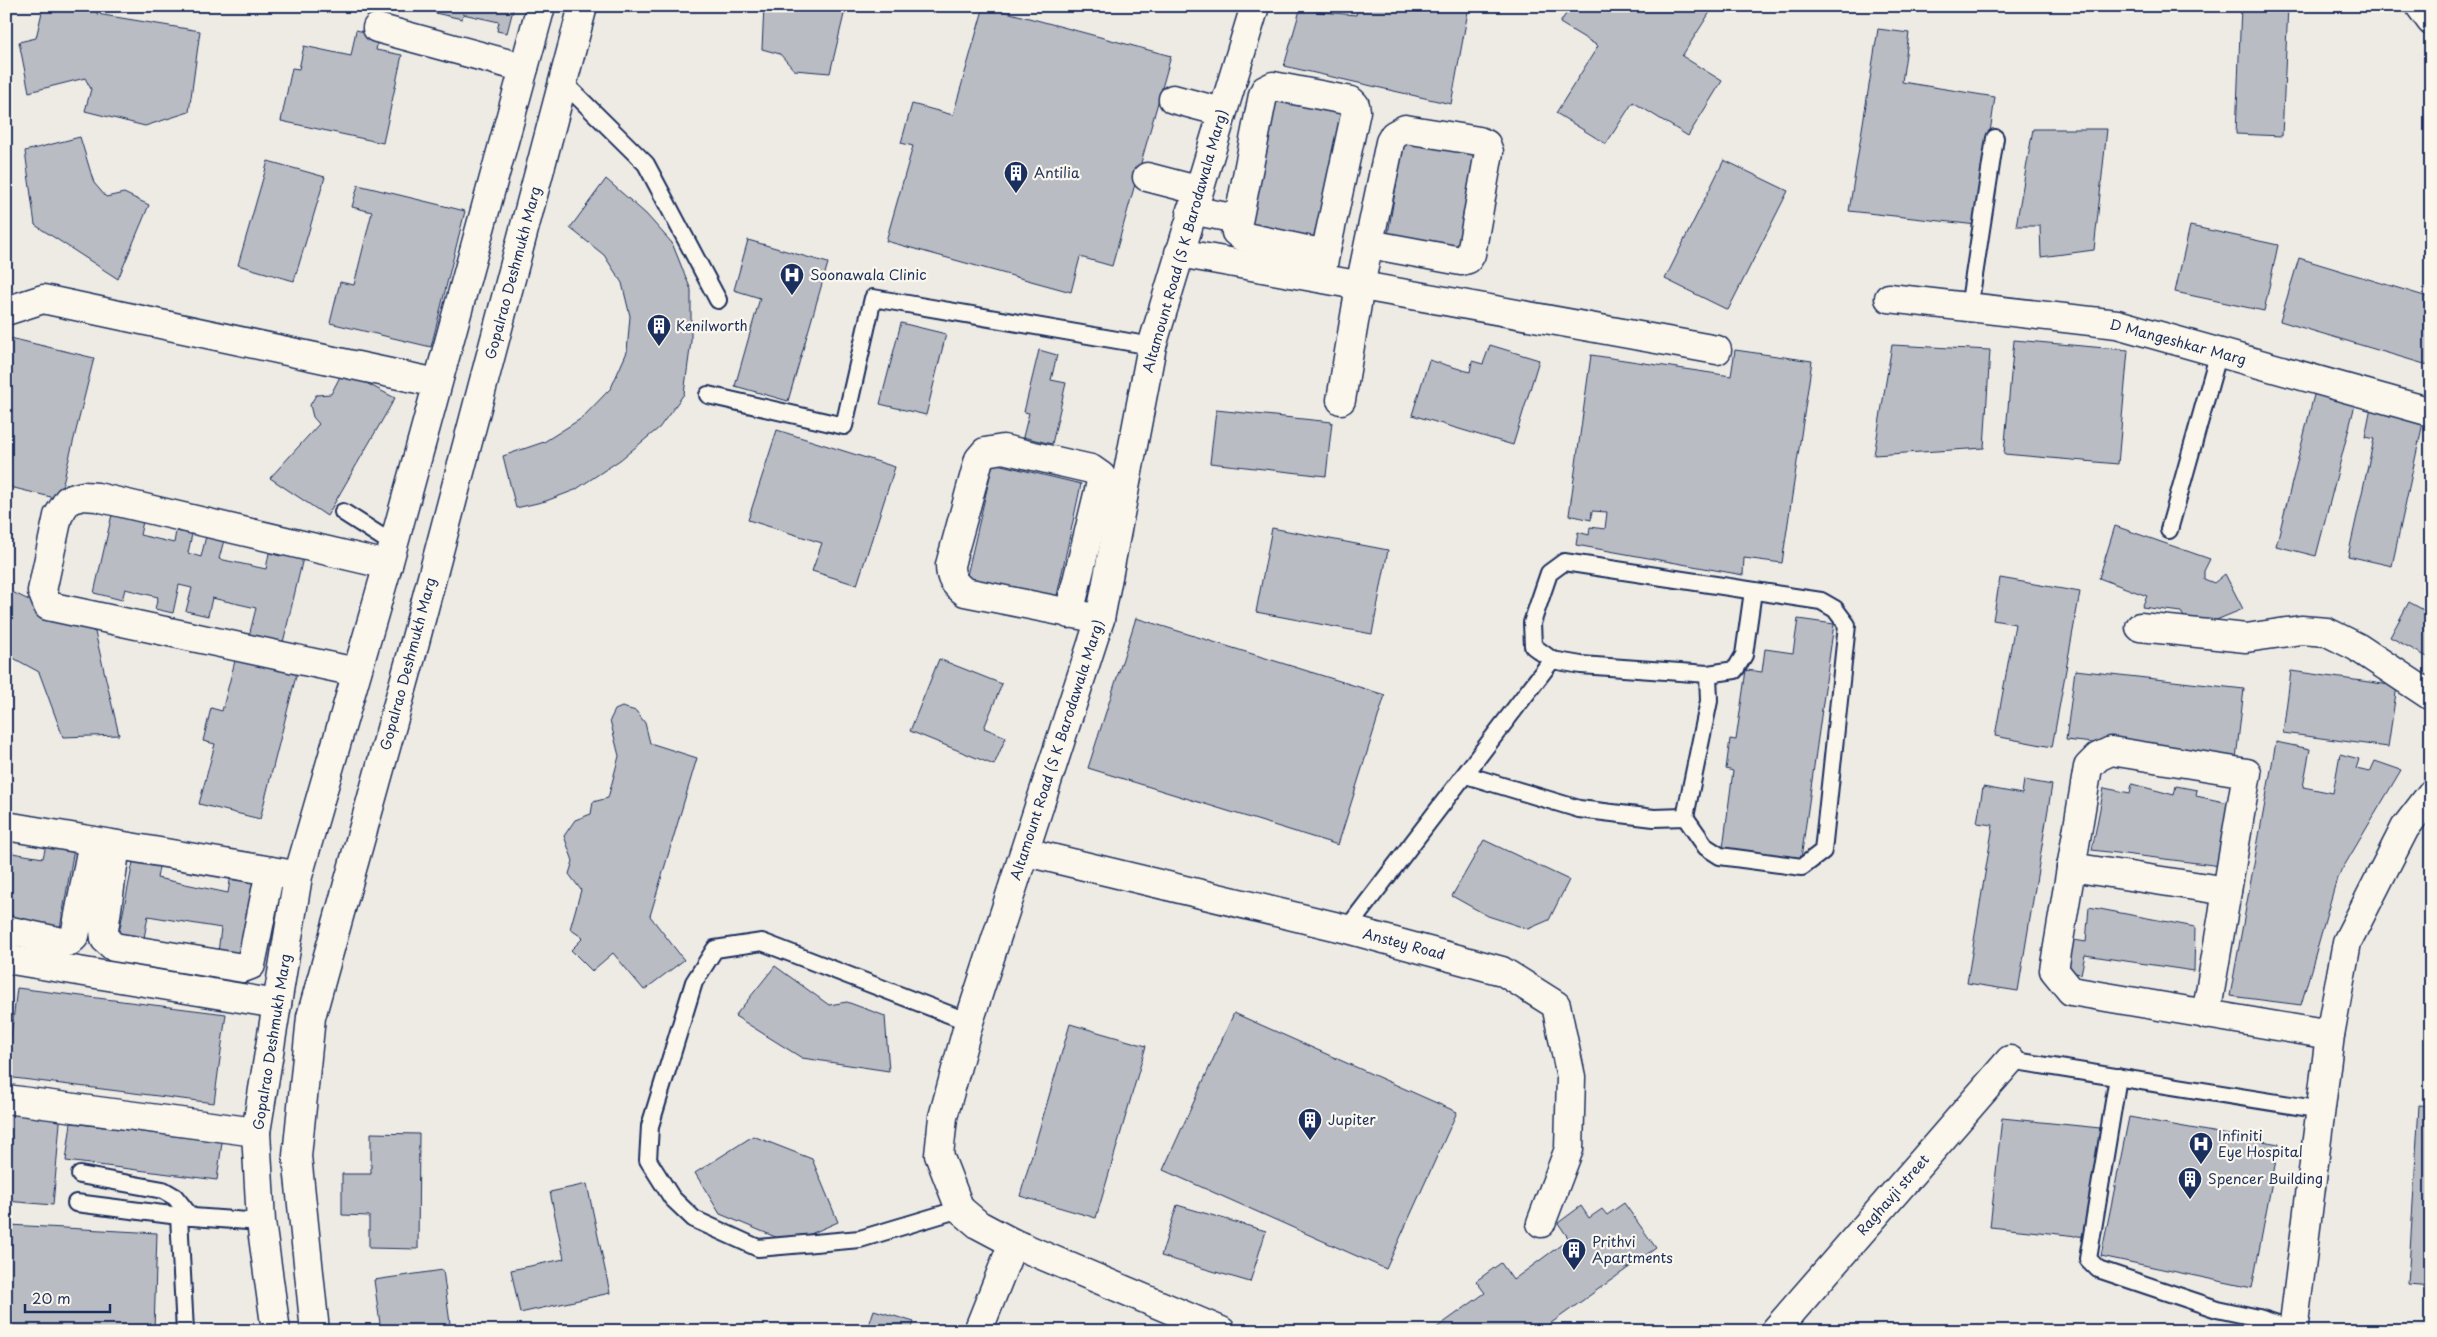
<svg xmlns="http://www.w3.org/2000/svg" width="2437" height="1337" viewBox="0 0 2437 1337" font-family="'Playpen Sans',sans-serif">
  <style>
    .building { fill: #b9bcc3; stroke: #1b2f5e }
    .lines { fill: none; stroke-linecap: round; stroke-linejoin: round }
    .lane-casing { stroke: #1b2f5e; stroke-width: 20 }
    .street-casing { stroke: #1b2f5e; stroke-width: 31 }
    .secondary-casing { stroke: #1b2f5e; stroke-width: 31 }
    .primary-casing { stroke: #1b2f5e; stroke-width: 31 }
    .lane { stroke: #fbf7ec; stroke-width: 16 }
    .street { stroke: #fbf7ec; stroke-width: 28 }
    .secondary { stroke: #fbf7ec; stroke-width: 28 }
    .primary { stroke: #fbf7ec; stroke-width: 28 }
    .labels { text-anchor: middle; stroke-width: 4.5; stroke-linejoin: round; paint-order: stroke }
    .poi-label { font-size: 14px; fill: #1b2f5e; stroke: #fbf7ec; text-anchor: start }
    .street-label { font-size: 14px; fill: #1b2f5e; stroke: #fbf7ec }
  </style>
  <rect width="100%" height="100%" fill="#eeebe4"/>
  <filter id="ink" filterUnits="userSpaceOnUse"><feTurbulence type="fractalNoise" baseFrequency=".02" numOctaves="2"/><feDisplacementMap in="SourceGraphic" scale="10" xChannelSelector="R" yChannelSelector="G"/><feConvolveMatrix kernelMatrix="1 2 1 2 8 2 1 2 1" color-interpolation-filters="sRGB"/></filter>
  <g filter="url(#ink)">
    <g class="building">
      <path d="M39,6H96L97,14L200,31L189,112L145,126L85,111L91,89L85,78L29,92L19,42L36,38L42,12Z"/>
      <path d="M437,6H514L507,33L497,31L499,22L463,14L462,19L435,13Z"/>
      <path d="M764,6H846L830,73L794,70L780,54L762,49Z"/>
      <path d="M984,6L1171,56L1112,266L1080,257L1071,292L886,241L913,146L901,143L912,104L953,115Z"/>
      <path d="M1358,6H1469L1451,104L1284,66L1300,10L1356,15Z"/>
      <path d="M1571,6H1714L1682,56L1722,81L1688,136L1633,102L1606,144L1556,113L1598,46L1560,23Z"/>
      <path d="M2241,6H2288L2282,136L2236,134Z"/>
      <path d="M1878,29L1909,33L1902,82L1995,97L1977,225L1849,211Z"/>
      <path d="M356,30L379,35L376,50L402,55L383,143L281,121L292,68L299,69L304,46L351,56Z"/>
      <path d="M1274,91L1351,108L1320,246L1243,229Z"/>
      <path d="M2033,129H2107L2094,250L2041,257L2040,226H2016Z"/>
      <path d="M80,137L94,183L106,197L124,193L149,205L118,279L35,225L25,151Z"/>
      <path d="M1404,138L1481,150L1465,252L1387,240Z"/>
      <path d="M1724,160L1788,191L1728,310L1665,279Z"/>
      <path d="M268,161L325,177L294,281L238,265Z"/>
      <path d="M606,179L646,214L672,243L691,290V341L684,394L659,428L620,460L575,490L546,501L516,508L503,456L544,442L582,418L611,388L627,352L630,316L622,283L604,255L570,228Z"/>
      <path d="M358,185L465,211L431,347L330,323L340,282L354,285L372,212L352,207Z"/>
      <path d="M2190,226L2278,245L2264,311L2175,292Z"/>
      <path d="M748,240L828,263L788,401L735,386L760,298L734,290Z"/>
      <path d="M2299,258L2431,298V366L2280,321Z"/>
      <path d="M901,323L946,334L926,415L880,404Z"/>
      <path d="M6,337L94,358L59,499L6,486Z"/>
      <path d="M2014,340L2128,350L2118,464L2004,454Z"/>
      <path d="M1490,345L1539,360L1513,445L1412,415L1429,360L1470,372L1472,361L1483,364Z"/>
      <path d="M1892,345L1990,350L1984,448L1874,455Z"/>
      <path d="M1039,350L1057,355L1051,380L1066,383L1052,444L1023,437L1029,413L1024,412Z"/>
      <path d="M1735,350L1812,361L1782,563L1744,558L1743,575L1576,545L1578,532L1589,535L1590,527L1605,529L1607,512L1592,511L1591,520L1569,515L1591,355L1731,376Z"/>
      <path d="M343,371L395,398L327,516L270,478L319,424L313,417L310,405L316,395L331,394Z"/>
      <path d="M2316,387L2357,397L2316,556L2276,546Z"/>
      <path d="M2371,407L2424,418L2392,566L2348,556L2374,439L2365,437Z"/>
      <path d="M1216,410L1332,422L1326,476L1210,463Z"/>
      <path d="M777,430L895,467L857,585L812,571L822,543L748,520Z"/>
      <path d="M993,463L1081,484L1055,605L965,584Z"/>
      <path d="M113,510L144,517L140,535L174,543L176,531L192,534L188,553L201,557L206,536L224,540L219,559L266,569L269,553L280,556L282,549L304,554L281,651L247,644L256,608L212,598L208,616L186,611L192,588L179,585L173,613L155,609L158,597L125,589L122,600L94,593Z"/>
      <path d="M2115,526L2210,559L2204,571V579L2214,583L2225,574L2243,609L2192,630L2181,612L2142,607L2147,596L2099,578Z"/>
      <path d="M1272,528L1388,550L1372,634L1256,612Z"/>
      <path d="M2000,578L2080,592L2052,747L1995,736L2015,624L1993,620Z"/>
      <path d="M6,589L95,632L119,735L63,737L39,672L6,654Z"/>
      <path d="M2409,602L2431,614V659L2390,637Z"/>
      <path d="M1136,618L1385,695L1338,845L1088,768Z"/>
      <path d="M1798,619L1834,624L1801,859L1723,848L1733,771L1726,769L1730,739L1736,740L1746,670L1762,672L1765,649L1793,653Z"/>
      <path d="M236,657L297,672L260,819L199,804L215,744L203,741L211,708L222,711Z"/>
      <path d="M939,659L1002,684L984,728L1006,737L994,765L910,731Z"/>
      <path d="M2075,670L2244,689L2236,759L2066,740Z"/>
      <path d="M2291,671L2397,686L2388,747L2283,733Z"/>
      <path d="M622,707L636,711L645,723L650,743L697,758L650,916L684,960L644,990L613,953L592,971L571,950L583,938L570,929L581,890L569,874L573,861L564,836L575,820L591,814L593,802L608,798L619,756L610,720L615,710Z"/>
      <path d="M2276,742L2310,749L2303,787L2333,793L2340,754L2359,759L2356,769L2370,772L2375,761L2401,770L2337,878L2301,1005L2230,996Z"/>
      <path d="M2024,780L2052,785L2018,991L1967,983L1993,825L1977,823L1983,787L2022,794Z"/>
      <path d="M2132,784L2174,795L2176,786L2197,790L2196,796L2229,803L2221,866L2092,850L2104,788L2130,793Z"/>
      <path d="M1484,840L1569,880L1549,920L1528,929L1488,916L1452,896Z"/>
      <path d="M46,845L74,849L59,934L6,924V852L43,858Z"/>
      <path d="M135,852L161,857L157,878L228,893L232,869L257,874L243,959L218,953L221,928L148,916L144,938L119,933Z"/>
      <path d="M2089,907L2195,927L2194,971L2085,955L2081,974L2063,971L2068,939L2086,942Z"/>
      <path d="M775,966L829,1005L847,1002L885,1016L889,1071L802,1058L735,1016Z"/>
      <path d="M17,988L226,1014L214,1103L6,1077Z"/>
      <path d="M1234,1013L1457,1112L1386,1269L1163,1170Z"/>
      <path d="M1070,1024L1146,1046L1096,1218L1020,1196Z"/>
      <path d="M6,1106L61,1111L53,1205L6,1201Z"/>
      <path d="M2419,1106L2431,1107V1286L2408,1284Z"/>
      <path d="M2129,1117L2279,1144L2252,1288L2101,1256Z"/>
      <path d="M2002,1118L2100,1128L2088,1237L1990,1227Z"/>
      <path d="M71,1123L222,1142L217,1180L66,1161Z"/>
      <path d="M371,1133L419,1134L418,1249L369,1248V1216L342,1215V1174H371Z"/>
      <path d="M753,1136L812,1159L838,1222L790,1243L720,1214L695,1173Z"/>
      <path d="M587,1184L610,1293L520,1313L511,1270L564,1259L550,1192Z"/>
      <path d="M1624,1203L1656,1248L1540,1331H1432L1485,1293L1476,1281L1501,1263L1513,1280L1569,1239L1558,1223L1581,1206L1589,1218L1602,1209L1607,1215Z"/>
      <path d="M1177,1205L1266,1231L1250,1282L1161,1256Z"/>
      <path d="M9,1225L157,1233L154,1331H6Z"/>
      <path d="M443,1270L451,1331H381L374,1280Z"/>
      <path d="M874,1310L914,1322L911,1331H867Z"/>
    </g>
    <g class="lines">
      <defs>
        <g id="lane">
          <path d="M563,82L646,164L718,300"/>
          <path d="M1969,308L1995,138"/>
          <path d="M708,395L844,426L873,298L1152,346"/>
          <path d="M343,512L393,544"/>
          <path d="M2169,530L2219,352"/>
          <path d="M1552,660L1581,665L1708,674L1709,701L1685,817"/>
          <path d="M1708,674L1735,670L1744,655L1753,591"/>
          <path d="M1347,929L1552,660L1533,646L1532,623L1549,573L1564,562L1821,601L1835,609L1847,625L1823,851L1802,867L1720,856L1706,847L1685,817L1654,818L1579,809L1466,775"/>
          <path d="M2010,1060L2322,1110"/>
          <path d="M2118,1077L2088,1259L2098,1269L2217,1309L2259,1318L2293,1329"/>
          <path d="M80,1175L163,1190L175,1197L191,1217"/>
          <path d="M76,1203L179,1216"/>
          <path d="M960,1209L860,1239L758,1248L694,1219L672,1198L648,1160L650,1126L694,982L715,949L762,942L969,1022"/>
          <path d="M185,1331L179,1216L261,1222"/>
        </g>
        <g id="street">
          <path d="M2420,6L2431,21"/>
          <path d="M377,28L524,68"/>
          <path d="M1173,99L1222,112"/>
          <path d="M1147,177L1197,190"/>
          <path d="M1191,210L1237,219"/>
          <path d="M1179,253L1717,350"/>
          <path d="M1320,278L1356,111L1355,105L1351,101L1273,86L1265,90L1263,95L1236,232L1241,236L1325,254"/>
          <path d="M1889,298L2117,324L2431,412"/>
          <path d="M6,311L43,299L437,383"/>
          <path d="M1341,400L1360,286L1390,142L1394,135L1405,129L1479,141L1486,144L1489,152L1471,254L1468,259L1461,261L1369,244"/>
          <path d="M1069,614L1101,482V476L1091,469L1003,449L985,452L979,459L950,565C950,578 954,584 965,592L1100,619"/>
          <path d="M2140,627L2246,638L2301,630L2327,632L2357,647L2431,696"/>
          <path d="M356,672L48,606L42,591L58,516L68,500L83,496L97,497L388,565"/>
          <path d="M6,826L289,874"/>
          <path d="M116,845L104,930L105,939L114,947L243,968L251,965L270,871"/>
          <path d="M1026,852L1347,929L1502,971L1556,1005L1571,1077L1569,1149L1541,1223"/>
          <path d="M2071,867L2227,891"/>
          <path d="M6,930L62,942L70,941L75,936L93,841"/>
          <path d="M6,959L277,1004"/>
          <path d="M2206,1015L2247,773L2111,751L2098,757L2088,767L2054,970L2071,991L2330,1035"/>
          <path d="M6,1099L256,1132"/>
          <path d="M978,1331L1013,1243"/>
          <path d="M1775,1331L2010,1060"/>
        </g>
        <g id="secondary">
          <path d="M1221,1331L1013,1243L979,1225L960,1209L939,1155L943,1117L969,1022L1100,619L1152,346L1255,6"/>
          <path d="M2293,1331L2330,1035L2347,942L2405,828L2431,794"/>
        </g>
        <g id="primary">
          <path d="M276,1331L261,1222L256,1132L298,876L388,565L541,6"/>
          <path d="M315,1331L297,1156L311,1017L411,657L583,6"/>
        </g>
      </defs>
      <use href="#lane" class="lane-casing"/>
      <use href="#street" class="street-casing"/>
      <use href="#secondary" class="secondary-casing"/>
      <use href="#primary" class="primary-casing"/>
      <use href="#lane" class="lane"/>
      <use href="#street" class="street"/>
      <use href="#secondary" class="secondary"/>
      <use href="#primary" class="primary"/>
    </g>
  </g>
  <defs>
    <symbol id="building-pin" viewBox="-11 -11 22 30"><path d="M0 17L-7.5 6A9.5 9.5 0 1 1 7.5 6Z" fill="#1b2f5e" stroke="#fbf7ec"/><path d="M-4-6H4V6H1V3H-1V6H-4ZM-2.5-4.3h1.7v1.8h-1.7ZM.8-4.3h1.7v1.8H.8ZM-2.5-1h1.7V.8h-1.7ZM.8-1h1.7V.8H.8Z" fill="#fff"/></symbol>
    <symbol id="hospital-pin" viewBox="-11 -11 22 30"><path d="M0 17L-7.5 6A9.5 9.5 0 1 1 7.5 6Z" fill="#1b2f5e" stroke="#fbf7ec"/><path d="M-5-5h3v3.5h4V-5h3V5h-3V1.5h-4V5h-3Z" fill="#fff"/></symbol>
  </defs>
  <g fill-rule="evenodd">
    <use href="#building-pin" x="1002" y="159" width="28" height="38"/>
    <use href="#hospital-pin" x="778" y="261" width="28" height="38"/>
    <use href="#building-pin" x="645" y="312" width="28" height="38"/>
    <use href="#building-pin" x="1296" y="1106" width="28" height="38"/>
    <use href="#hospital-pin" x="2187" y="1130" width="28" height="38"/>
    <use href="#building-pin" x="2176" y="1165" width="28" height="38"/>
    <use href="#building-pin" x="1560" y="1236" width="28" height="38"/>
  </g>
  <g class="labels">
    <g class="poi-label">
      <text x="1034" y="178">Antilia</text>
      <text x="810" y="280">Soonawala Clinic</text>
      <text x="676" y="331">Kenilworth</text>
      <text x="1328" y="1125">Jupiter</text>
      <text x="2218" y="1141">Infiniti<tspan x="2218" dy="16">Eye Hospital</tspan></text>
      <text x="2208" y="1184">Spencer Building</text>
      <text x="1592" y="1247">Prithvi<tspan x="1592" dy="16">Apartments</tspan></text>
    </g>
    <g class="street-label">
      <text transform="translate(1185 241) rotate(-74)" y="5">Altamount Road (S K Barodawala Marg)</text>
      <text transform="translate(513 273) rotate(-75)" y="5">Gopalrao Deshmukh Marg</text>
      <text transform="translate(2178 342) rotate(15)" y="5">D Mangeshkar Marg</text>
      <text transform="translate(408 664) rotate(-75)" y="5">Gopalrao Deshmukh Marg</text>
      <text transform="translate(1057 750) rotate(-72)" y="5">Altamount Road (S K Barodawala Marg)</text>
      <text transform="translate(1404 944) rotate(15)" y="5">Anstey Road</text>
      <text transform="translate(272 1042) rotate(-81)" y="5">Gopalrao Deshmukh Marg</text>
      <text transform="translate(1893 1195) rotate(-49)" y="5">Raghavji street</text>
    </g>
  </g>
  <rect width="2437" height="1337" fill="none" stroke="#fbf7ec" stroke-width="25"/>
  <rect x="12" y="12" width="2412" height="1312" fill="none" stroke="#1b2f5e" stroke-width="2" filter="url(#ink)"/>
  <path d="M25 1304v8h85v-8" fill="none" stroke="#1b2f5e" stroke-width="2.5"/>
  <text x="32" y="1304" font-size="15" fill="#1b2f5e" stroke="#fbf7ec" stroke-width="4" paint-order="stroke">20 m</text>
</svg>
